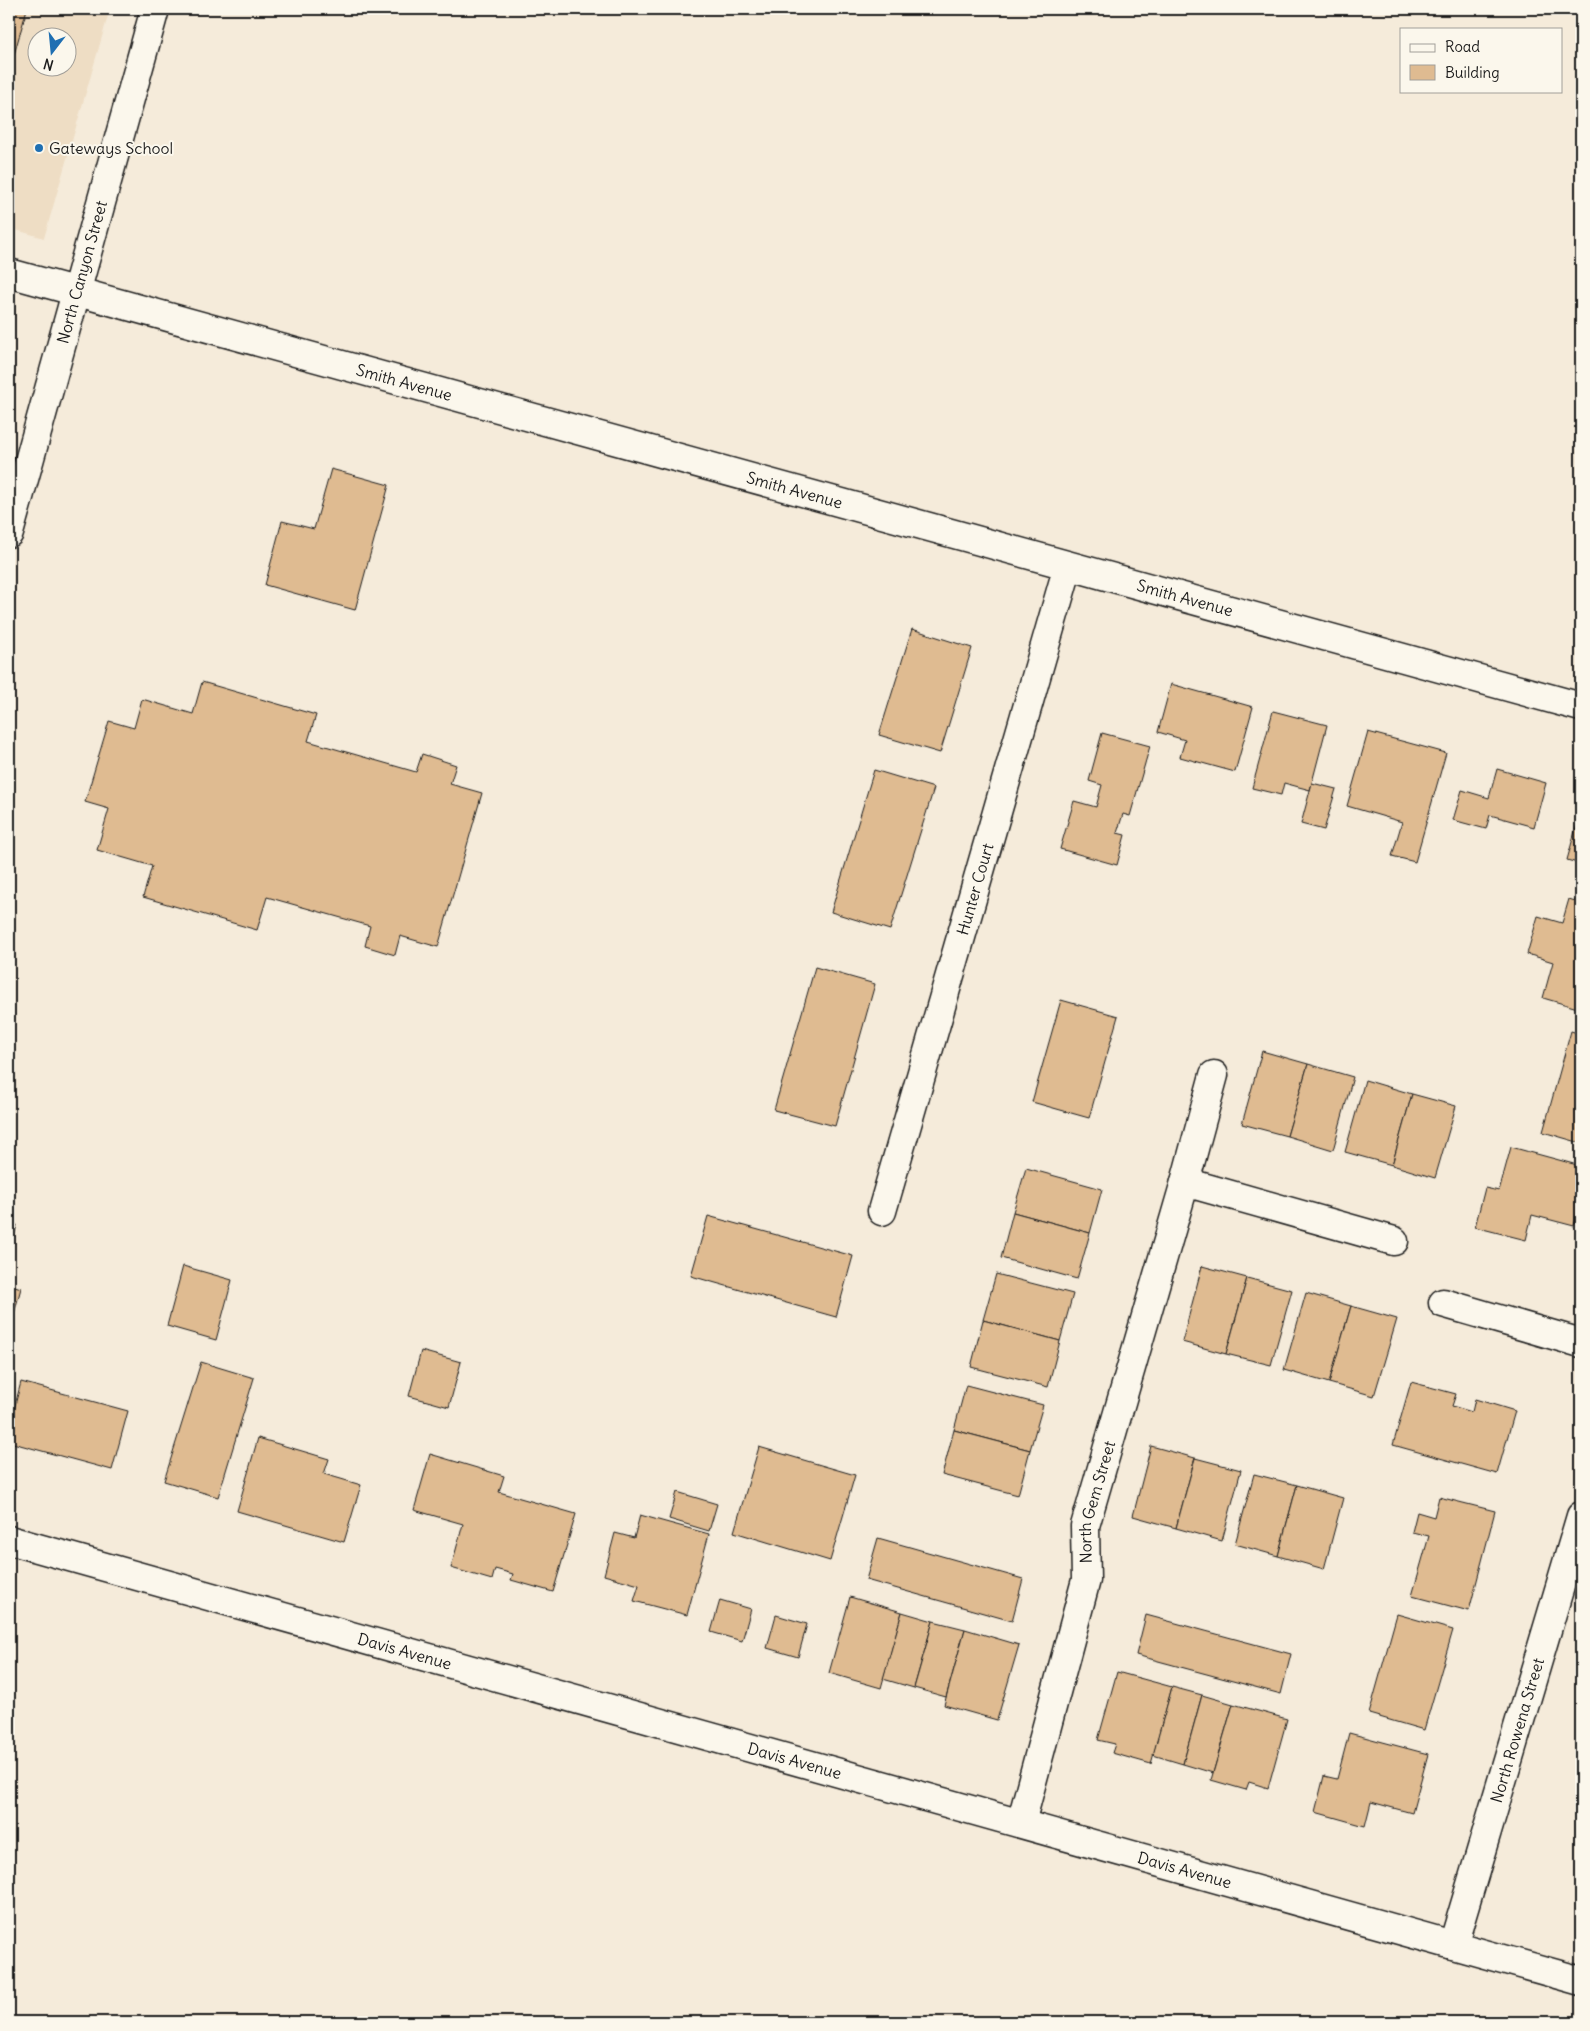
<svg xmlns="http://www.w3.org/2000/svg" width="1590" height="2031" viewBox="0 0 1590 2031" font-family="Delius,sans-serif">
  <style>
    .built { fill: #eeddc4; fill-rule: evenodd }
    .building { fill: #dfbb91; stroke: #1c1c1c }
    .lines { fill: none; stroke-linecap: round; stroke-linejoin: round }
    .minor-casing { stroke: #1c1c1c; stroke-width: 31 }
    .tertiary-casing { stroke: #1c1c1c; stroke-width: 31 }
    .minor { stroke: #fbf7ec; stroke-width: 28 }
    .tertiary { stroke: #fbf7ec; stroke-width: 28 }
    .poi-dot { fill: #1f6fb2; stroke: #fbf7ec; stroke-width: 2 }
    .labels { text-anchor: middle; stroke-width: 4; stroke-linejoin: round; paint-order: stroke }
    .poi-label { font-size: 16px; fill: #1c1c1c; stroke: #fbf7ec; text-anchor: start }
    .street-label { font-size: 16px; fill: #1c1c1c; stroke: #fbf7ec }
  </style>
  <rect width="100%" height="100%" fill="#f5ebda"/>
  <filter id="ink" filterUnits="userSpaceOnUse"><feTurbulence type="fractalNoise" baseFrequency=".02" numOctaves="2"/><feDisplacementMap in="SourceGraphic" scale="10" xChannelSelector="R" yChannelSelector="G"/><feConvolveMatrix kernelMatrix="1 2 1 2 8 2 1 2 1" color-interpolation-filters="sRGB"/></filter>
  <g filter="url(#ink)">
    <path class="built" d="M9,9H110L44,238L9,228ZM38,38H68V68H38Z"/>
    <g class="building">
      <path d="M9,9H27L9,72Z"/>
      <path d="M331,469L389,485L355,610L265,585L282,521L314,529Z"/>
      <path d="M912,629L972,648L940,753L879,735Z"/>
      <path d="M202,682L316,715L308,741L416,772L422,754L456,765L450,784L482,793L438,947L400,936L395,955L365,946L370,926L267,897L257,930L143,897L152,866L97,850L109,809L85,802L109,721L134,728L142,699L193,714Z"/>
      <path d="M1171,684L1253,707L1235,772L1180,757L1185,740L1158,732Z"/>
      <path d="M1273,711L1327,725L1310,790L1284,783L1281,795L1252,788Z"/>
      <path d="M1368,732L1446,753L1415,862L1392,856L1402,822L1347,806Z"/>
      <path d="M1102,733L1150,746L1130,816L1123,814L1117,833L1125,835L1117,865L1060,849L1074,801L1096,807L1102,785L1089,781Z"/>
      <path d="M1497,769L1546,783L1534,827L1490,815L1486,829L1453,820L1462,790L1489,798Z"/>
      <path d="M874,770L934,788L890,930L831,912Z"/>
      <path d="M1312,783L1336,789L1324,830L1301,824Z"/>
      <path d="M1580,813H1581V864L1567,860Z"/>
      <path d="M1569,899L1581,903V1009L1543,998L1553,962L1527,954L1538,916L1562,923Z"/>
      <path d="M815,967L875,984L835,1126L774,1110Z"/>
      <path d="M1061,1000L1118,1016L1089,1118L1032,1102Z"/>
      <path d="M1571,1031L1581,1034V1143L1543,1132Z"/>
      <path d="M1262,1051L1308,1064L1287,1136L1242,1124Z"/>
      <path d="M1308,1064L1353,1077L1333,1150L1287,1136Z"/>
      <path d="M1365,1080L1412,1094L1392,1165L1345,1152Z"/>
      <path d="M1412,1094L1456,1106L1435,1178L1392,1165Z"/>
      <path d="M1511,1147L1581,1166V1197L1574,1226L1532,1215L1526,1240L1475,1227L1485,1188L1499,1191Z"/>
      <path d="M1026,1168L1102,1189L1090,1233L1013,1212Z"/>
      <path d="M1013,1212L1090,1233L1077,1279L1001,1258Z"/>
      <path d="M708,1216L853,1256L836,1317L691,1276Z"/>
      <path d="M9,1223L17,1225L9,1255Z"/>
      <path d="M183,1266L232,1280L216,1340L167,1326Z"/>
      <path d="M1202,1266L1247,1278L1226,1354L1182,1342Z"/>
      <path d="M996,1274L1073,1294L1060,1341L983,1320Z"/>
      <path d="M1247,1278L1292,1290L1271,1365L1226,1354Z"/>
      <path d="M9,1284L21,1288L9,1332Z"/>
      <path d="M1306,1293L1351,1306L1329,1383L1284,1370Z"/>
      <path d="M1351,1306L1397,1319L1374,1396L1329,1383Z"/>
      <path d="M983,1320L1060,1341L1048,1387L971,1367Z"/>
      <path d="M421,1351L461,1362L449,1407L409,1396Z"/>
      <path d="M201,1362L254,1378L218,1497L164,1481Z"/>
      <path d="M21,1382L128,1411L112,1470L9,1442V1428Z"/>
      <path d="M1411,1382L1456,1394L1452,1406L1472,1412L1475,1399L1515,1411L1497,1474L1393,1445Z"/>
      <path d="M966,1385L1043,1405L1030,1450L954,1430Z"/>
      <path d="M954,1430L1030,1450L1018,1495L942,1475Z"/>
      <path d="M258,1438L329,1459L324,1474L361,1485L344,1542L237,1511Z"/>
      <path d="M1151,1446L1195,1458L1176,1528L1133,1516Z"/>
      <path d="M759,1447L855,1475L830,1561L734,1532Z"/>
      <path d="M430,1454L504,1476L499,1492L576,1514L553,1592L511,1580L513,1574L495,1569L492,1580L451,1568L463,1524L414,1510Z"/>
      <path d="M1195,1458L1241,1470L1222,1541L1176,1528Z"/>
      <path d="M1254,1474L1297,1485L1278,1556L1235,1544Z"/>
      <path d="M1297,1485L1343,1498L1324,1569L1278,1556Z"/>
      <path d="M677,1492L717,1504L709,1531L669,1519Z"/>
      <path d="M1439,1497L1495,1511L1469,1611L1412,1596L1429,1536L1412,1532L1417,1512L1434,1517Z"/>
      <path d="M640,1515L709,1534L687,1615L634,1601L639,1585L604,1575L615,1533L634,1538Z"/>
      <path d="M878,1538L1023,1579L1012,1621L866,1580Z"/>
      <path d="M850,1597L902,1612L881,1688L829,1673Z"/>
      <path d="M720,1600L751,1609L742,1641L711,1632Z"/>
      <path d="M902,1612L933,1621L914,1688L883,1679Z"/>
      <path d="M1397,1614L1453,1630L1424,1730L1369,1714Z"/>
      <path d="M776,1615L807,1624L798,1657L767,1648Z"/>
      <path d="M1146,1615L1291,1654L1281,1694L1136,1655Z"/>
      <path d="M933,1621L965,1629L946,1697L914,1688Z"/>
      <path d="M965,1629L1019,1645L997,1720L944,1705Z"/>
      <path d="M1117,1672L1172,1687L1151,1764L1112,1753L1115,1744L1098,1740Z"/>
      <path d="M1172,1687L1202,1695L1183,1764L1153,1755Z"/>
      <path d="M1202,1695L1233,1704L1213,1773L1183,1764Z"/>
      <path d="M1233,1704L1287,1719L1268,1788L1249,1782L1246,1790L1211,1780Z"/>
      <path d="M1349,1733L1428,1754L1412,1813L1371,1802L1365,1826L1315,1812L1324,1776L1337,1779Z"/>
    </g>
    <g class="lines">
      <defs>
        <g id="minor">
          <path id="s1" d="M9,273L1581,707"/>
          <path id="s2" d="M9,533L155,9"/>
          <path d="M1185,1182L1394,1241"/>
          <path id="s3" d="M882,1211L1068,566"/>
          <path d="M1443,1303L1581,1343"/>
          <path id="s4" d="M1021,1823L1086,1580L1085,1526L1185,1182L1214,1075"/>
          <path id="s5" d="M1453,1945L1581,1516"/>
        </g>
        <g id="tertiary">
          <path id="s6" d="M9,1540L1581,1981"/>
        </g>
      </defs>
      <use href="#minor" class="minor-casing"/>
      <use href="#tertiary" class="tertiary-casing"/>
      <use href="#minor" class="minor"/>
      <use href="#tertiary" class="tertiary"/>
    </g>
  </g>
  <circle class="poi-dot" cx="39" cy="148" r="5"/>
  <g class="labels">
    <g class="poi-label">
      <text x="49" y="154">Gateways School</text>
    </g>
    <g class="street-label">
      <text dy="6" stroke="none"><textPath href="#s2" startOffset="271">North Canyon Street</textPath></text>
      <text dy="6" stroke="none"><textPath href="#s1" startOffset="410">Smith Avenue</textPath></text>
      <text dy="6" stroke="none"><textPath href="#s1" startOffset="815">Smith Avenue</textPath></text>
      <text dy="6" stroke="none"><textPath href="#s1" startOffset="1220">Smith Avenue</textPath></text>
      <text dy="6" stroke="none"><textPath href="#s3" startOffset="335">Hunter Court</textPath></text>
      <text dy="6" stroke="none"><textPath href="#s4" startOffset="331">North Gem Street</textPath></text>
      <text dy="6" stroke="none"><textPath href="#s6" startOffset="411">Davis Avenue</textPath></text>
      <text dy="6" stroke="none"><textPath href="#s5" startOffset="224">North Rowena Street</textPath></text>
      <text dy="6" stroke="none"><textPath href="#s6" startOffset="816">Davis Avenue</textPath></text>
      <text dy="6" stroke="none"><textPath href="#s6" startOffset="1221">Davis Avenue</textPath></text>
    </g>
  </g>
  <rect width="1590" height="2031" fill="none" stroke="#fbf7ec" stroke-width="30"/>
  <rect x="15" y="15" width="1560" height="2001" fill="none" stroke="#1c1c1c" stroke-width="2" filter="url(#ink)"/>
  <rect x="1400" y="28" width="162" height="65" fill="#fbf7ec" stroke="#a29f99"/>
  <rect x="1410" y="44" width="25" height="8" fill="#fbf7ec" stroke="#a29f99"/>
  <text x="1445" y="52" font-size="15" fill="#1c1c1c">Road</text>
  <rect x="1410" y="65" width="25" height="15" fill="#dfbb91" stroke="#a29f99"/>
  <text x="1445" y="78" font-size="15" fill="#1c1c1c">Building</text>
  <g transform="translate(52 52) rotate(196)"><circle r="24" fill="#fbf7ec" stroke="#a29f99"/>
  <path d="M0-4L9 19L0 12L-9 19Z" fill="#1f6fb2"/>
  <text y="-8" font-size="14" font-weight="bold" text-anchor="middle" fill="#1c1c1c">N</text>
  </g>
</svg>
